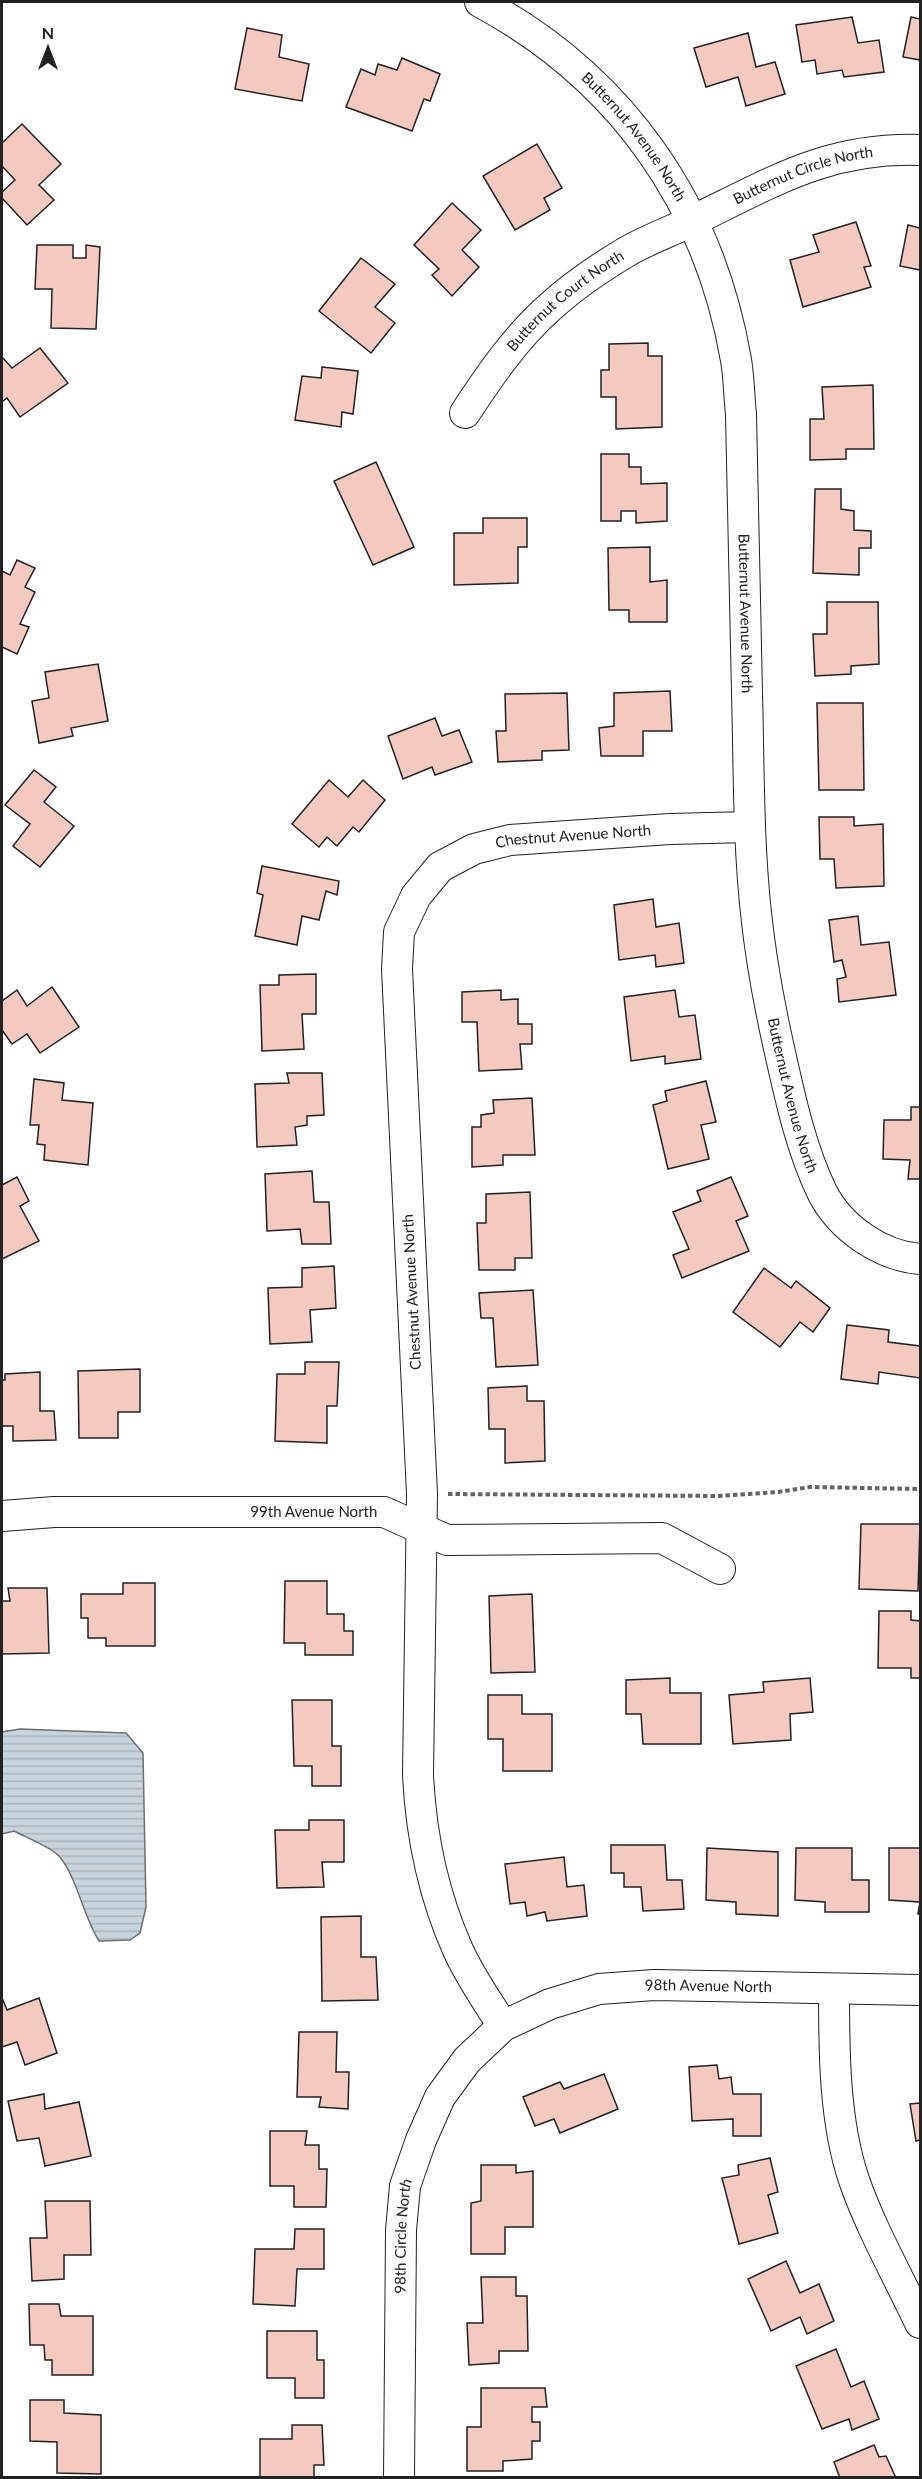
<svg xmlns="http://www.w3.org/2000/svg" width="922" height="2479" viewBox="0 0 922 2479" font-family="Lato,sans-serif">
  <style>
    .water { fill: url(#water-rules); stroke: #6f6f6f; stroke-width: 1.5 }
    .building { fill: #f3c9c0; stroke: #222; stroke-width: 1.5 }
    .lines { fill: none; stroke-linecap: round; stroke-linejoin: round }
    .minor-casing { stroke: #222; stroke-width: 32 }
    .path { stroke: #646464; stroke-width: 4; stroke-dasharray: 4.5 3; stroke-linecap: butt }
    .minor { stroke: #fff; stroke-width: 30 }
    .labels { text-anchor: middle; stroke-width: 4.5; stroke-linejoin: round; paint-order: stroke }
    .street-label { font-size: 15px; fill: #222; stroke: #fff }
  </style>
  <defs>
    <pattern id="water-rules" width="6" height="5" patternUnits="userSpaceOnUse" patternTransform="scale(1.5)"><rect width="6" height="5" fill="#c7d3dd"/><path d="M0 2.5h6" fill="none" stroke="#abb5bd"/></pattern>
  </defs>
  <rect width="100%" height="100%" fill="#fff"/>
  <path class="water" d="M20,1729L126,1733L143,1753L146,1907L140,1933L130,1940L99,1941C83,1916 77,1877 59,1856C51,1847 25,1837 14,1831L2,1834V1732Z"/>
  <g class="building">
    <path d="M852,17L858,43L879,40L884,72L844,77L842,70L817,74L815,60L802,62L796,25Z"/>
    <path d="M911,17L920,19V60L903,57Z"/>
    <path d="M247,28L282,35L279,57L309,64L302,101L235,89Z"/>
    <path d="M748,33L756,67L775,62L785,94L746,106L738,77L706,87L694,48Z"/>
    <path d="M402,58L440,74L430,101L424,99L412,131L346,107L361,69L375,75L378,64L397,70Z"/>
    <path d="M22,124L61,164L39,185L54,200L27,225L2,198V192L15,180L2,166V143Z"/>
    <path d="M537,144L562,188L544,198L550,210L515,230L483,176Z"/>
    <path d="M452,203L481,230L462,250L479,267L452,296L432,275L439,269L414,245Z"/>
    <path d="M856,222L871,266L864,267L871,287L803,307L790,260L819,252L813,235Z"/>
    <path d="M908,225L920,228V270L900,266Z"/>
    <path d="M37,245H73V258H86V245L100,247L96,329L51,328L52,289H35Z"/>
    <path d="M361,258L395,284L375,307L395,323L371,353L319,311Z"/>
    <path d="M648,343V356H662V427L616,429V397H601V370H609V344Z"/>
    <path d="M40,348L68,383L20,417L7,398L2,402V360L3,358L12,368Z"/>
    <path d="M322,367L358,371L353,414L342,412L341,427L295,420L302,376L321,378Z"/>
    <path d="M873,385L874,449H846V459L810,460V419H824L822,387Z"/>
    <path d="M601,454H629V467H641V484L667,483V521L636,523V511H621V521H601Z"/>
    <path d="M376,462L414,547L373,565L334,481Z"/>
    <path d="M815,489H841V509L854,511V530L871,531V548H859V575L813,573Z"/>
    <path d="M483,518H527V547H518V583L454,585V533H483Z"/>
    <path d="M650,547V582L667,580V622H629V610H609L608,548Z"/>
    <path d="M17,560L35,568L25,587L35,592L20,624L29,627L17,654L2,647V571L10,575Z"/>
    <path d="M827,602H878L879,664L851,666V674L815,676L813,634H827Z"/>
    <path d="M98,664L108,721L71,728L73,736L39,743L32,701L49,698L45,672Z"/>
    <path d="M670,691L672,731H643V756H601L599,728L614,726V693Z"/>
    <path d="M567,693L569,750L542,751V760L498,762L496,731H506L505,694Z"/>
    <path d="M817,703H863L864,790H819Z"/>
    <path d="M435,718L442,736L459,730L472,762L435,775L432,767L403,779L388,736Z"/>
    <path d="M34,770L56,787L44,802L74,826L40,867L13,846L30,824L5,805Z"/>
    <path d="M329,780L348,797L363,780L385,800L359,832L353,827L337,846L327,837L319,847L292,824Z"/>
    <path d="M819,817H854V826L883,824L884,886L836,888L834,859H820Z"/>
    <path d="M262,866L339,881L337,895L326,891L319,920L302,916L297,945L255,936L263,895L257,893Z"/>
    <path d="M653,899L656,927L679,923L684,963L656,967L655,955L619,960L614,905Z"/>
    <path d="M858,916L861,945L889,942L896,995L839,1002L837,979L846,977L842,960L834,962L829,920Z"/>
    <path d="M316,974V1014H302L304,1049L262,1051L260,985H279V975Z"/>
    <path d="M52,987L79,1027L40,1053L27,1034L12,1044L2,1030V1001L17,990L27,1006Z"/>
    <path d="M501,990V1000L518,999V1024H532V1044H520L522,1069L479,1071L477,1022H462V992Z"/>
    <path d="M675,990L679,1017L695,1015L701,1059L665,1064V1056L631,1061L624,997Z"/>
    <path d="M287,1073H322L324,1115L307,1116V1125L295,1127L297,1145L257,1147L255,1084L289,1083Z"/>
    <path d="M34,1079L64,1083L62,1100L93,1103L88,1165L44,1160L45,1145L37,1144L39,1125H30Z"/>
    <path d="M706,1081L716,1122L701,1125L709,1159L668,1169L653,1105L667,1101L665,1091Z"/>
    <path d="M532,1098L535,1155H503V1165L472,1167V1127H481V1115L494,1113L493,1100Z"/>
    <path d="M911,1107H920V1179H908L910,1160L883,1159L884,1120H911Z"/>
    <path d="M312,1171L314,1202H329L331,1244H302L300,1229L267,1231L265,1174Z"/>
    <path d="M17,1177L29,1201L20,1206L39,1241L2,1259V1185Z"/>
    <path d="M731,1177L748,1216L736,1221L749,1251L682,1278L673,1255L689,1249L673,1212L701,1201L697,1191Z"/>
    <path d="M530,1192L532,1258H515V1270H479L477,1223H486V1194Z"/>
    <path d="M334,1266L336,1308L310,1310L312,1342L270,1344L268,1288L302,1287V1268Z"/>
    <path d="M764,1268L791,1288L796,1281L830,1308L813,1332L800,1322L780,1347L733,1312Z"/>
    <path d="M533,1290L538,1365L496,1367L493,1318H481L479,1293Z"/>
    <path d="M847,1325L889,1330L888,1342L920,1346V1378L879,1372L878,1384L841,1379Z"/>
    <path d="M305,1362H339L337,1406H327V1443L275,1441L277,1374H305Z"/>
    <path d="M140,1369V1412H118V1438H79L78,1371Z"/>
    <path d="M40,1372V1411H54L56,1440L13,1441V1426H2V1380H5V1374Z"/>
    <path d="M527,1386V1401H544L545,1461L505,1463V1429H489L488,1388Z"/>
    <path d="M861,1524H920L918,1591L859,1589Z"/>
    <path d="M285,1581H327V1614H344V1631H353V1655H305V1643H284Z"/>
    <path d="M123,1583H155V1646H106V1638H88V1618H81V1594H123Z"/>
    <path d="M8,1588H47L49,1653L2,1654V1601H10Z"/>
    <path d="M532,1594L535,1672L491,1673L489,1596Z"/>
    <path d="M879,1611H911V1620L920,1621V1678H911V1668H878Z"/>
    <path d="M670,1678V1693H701V1744H643L641,1714H626V1680Z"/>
    <path d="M810,1678L813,1712L790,1714L791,1740L733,1744L729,1695L764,1692L763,1682Z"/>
    <path d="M488,1695H522V1714H552V1771H503V1739H488Z"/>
    <path d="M292,1700H332V1746H341V1786H312V1766H294Z"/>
    <path d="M309,1820H344V1862H322L324,1887L277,1888L275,1830H309Z"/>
    <path d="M611,1845H665L667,1880H682L684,1909L643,1911L641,1887H624V1873H611Z"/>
    <path d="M707,1848L778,1852V1916L736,1914V1902L706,1900Z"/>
    <path d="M796,1848H852V1880H869V1912H825V1902L795,1900Z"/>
    <path d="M889,1848H920V1914H918L920,1902L889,1900Z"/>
    <path d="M564,1857L567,1887L584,1885L587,1916L547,1921L545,1912L527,1916L525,1902L510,1904L505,1864Z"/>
    <path d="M361,1916V1957H376L378,2000L322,2001L321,1917Z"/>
    <path d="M39,1998L57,2053L25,2065L17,2042L2,2047V2000H3L7,2010Z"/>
    <path d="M299,2032H337L336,2072H349L348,2109L319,2107L321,2097H297Z"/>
    <path d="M717,2065L719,2079L731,2077L733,2094H761V2136H733V2119L692,2121L689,2067Z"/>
    <path d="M604,2074L618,2109L560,2133L554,2119L535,2126L523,2097L560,2082L564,2089Z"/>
    <path d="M44,2094L45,2109L79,2102L91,2156L45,2166L39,2138L17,2141L8,2101Z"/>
    <path d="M920,2103V2140L916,2141L910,2104Z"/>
    <path d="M270,2131H307L305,2145H319V2169H327L326,2207H294V2186H270Z"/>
    <path d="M770,2158L778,2192L768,2195L778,2233L739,2244L722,2178L739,2175L738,2165Z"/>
    <path d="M481,2165H516V2173L533,2171V2227H505V2254H471V2203L481,2201Z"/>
    <path d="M45,2201H90L91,2255H64V2279L32,2281L30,2238H47Z"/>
    <path d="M295,2229H324V2269H297L295,2306L253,2304L255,2249H294Z"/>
    <path d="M786,2261L800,2293L819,2284L834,2321L807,2334L800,2317L771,2331L748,2279Z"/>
    <path d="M481,2277H516V2296H527L528,2351H499V2363L469,2365L467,2323H483Z"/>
    <path d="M29,2304H59L61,2316H93V2375H52V2360H45L44,2345H30Z"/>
    <path d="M267,2331H317V2360H324V2398H295V2378H267Z"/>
    <path d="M836,2349L851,2387L864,2381L879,2419L852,2430L849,2419L822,2429L796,2366Z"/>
    <path d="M481,2388H545L547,2407H532V2422H540V2441H532V2459L503,2461V2471H467V2427H481Z"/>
    <path d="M30,2400H64V2413L101,2415V2474L57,2473V2442L30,2441Z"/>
    <path d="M292,2425H322L324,2465H314V2478H260V2439H292Z"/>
    <path d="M874,2445L879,2457L886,2456L896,2478H840L834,2462Z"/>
  </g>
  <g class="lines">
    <defs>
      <g id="minor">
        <path id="s1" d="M480,2C620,77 709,203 736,360C739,377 739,396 741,414C743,507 745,600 747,693C749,766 748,840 756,913C761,961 770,1009 781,1057C791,1102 802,1151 822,1192C840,1228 881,1256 920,1259"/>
        <path id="s2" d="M465,413C490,375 516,337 550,307C573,286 601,267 628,251C649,239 672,231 694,220C773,182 828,147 920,150"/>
        <path id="s3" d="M2,1516L54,1512H384L447,1540L662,1538L720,1569"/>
        <path d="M834,1989C834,2050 834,2121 854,2180C871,2229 898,2276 920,2323"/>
        <path id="s4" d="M503,2026C488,2002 470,1977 458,1950C433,1894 421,1836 418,1775L422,1494L397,969L399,932L416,896L440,867L474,849L510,840L670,829L750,827"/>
        <path id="s5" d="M399,2478L401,2230L405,2186L421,2140L440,2097L467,2060L503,2026L550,2004L599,1989L654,1985L920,1990"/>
      </g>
    </defs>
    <use href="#minor" class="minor-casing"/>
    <path class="path" d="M448,1494L717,1496L778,1492L810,1487L920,1489"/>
    <use href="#minor" class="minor"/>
  </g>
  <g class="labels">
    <g class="street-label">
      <text dy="5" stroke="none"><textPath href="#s1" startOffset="207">Butternut Avenue North</textPath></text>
      <text dy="5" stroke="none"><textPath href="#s2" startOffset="424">Butternut Circle North</textPath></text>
      <text dy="5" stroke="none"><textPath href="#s2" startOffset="152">Butternut Court North</textPath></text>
      <text dy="5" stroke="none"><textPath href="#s1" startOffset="710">Butternut Avenue North</textPath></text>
      <text dy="5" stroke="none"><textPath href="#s4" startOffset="1329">Chestnut Avenue North</textPath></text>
      <text dy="5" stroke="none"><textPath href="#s1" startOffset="1196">Butternut Avenue North</textPath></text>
      <text transform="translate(412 1292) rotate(-93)" y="5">Chestnut Avenue North</text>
      <text dy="5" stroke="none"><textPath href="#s3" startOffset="312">99th Avenue North</textPath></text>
      <text dy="5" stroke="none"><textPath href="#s5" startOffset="696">98th Avenue North</textPath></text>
      <text dy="5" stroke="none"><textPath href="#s5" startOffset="242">98th Circle North</textPath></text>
    </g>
  </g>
  <rect width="922" height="2479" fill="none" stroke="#222222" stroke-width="6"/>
  <g transform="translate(48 48)" stroke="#ffffff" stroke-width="4.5" paint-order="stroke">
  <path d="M0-4.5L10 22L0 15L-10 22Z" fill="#222222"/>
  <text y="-9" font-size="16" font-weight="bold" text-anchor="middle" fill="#222222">N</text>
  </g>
</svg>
